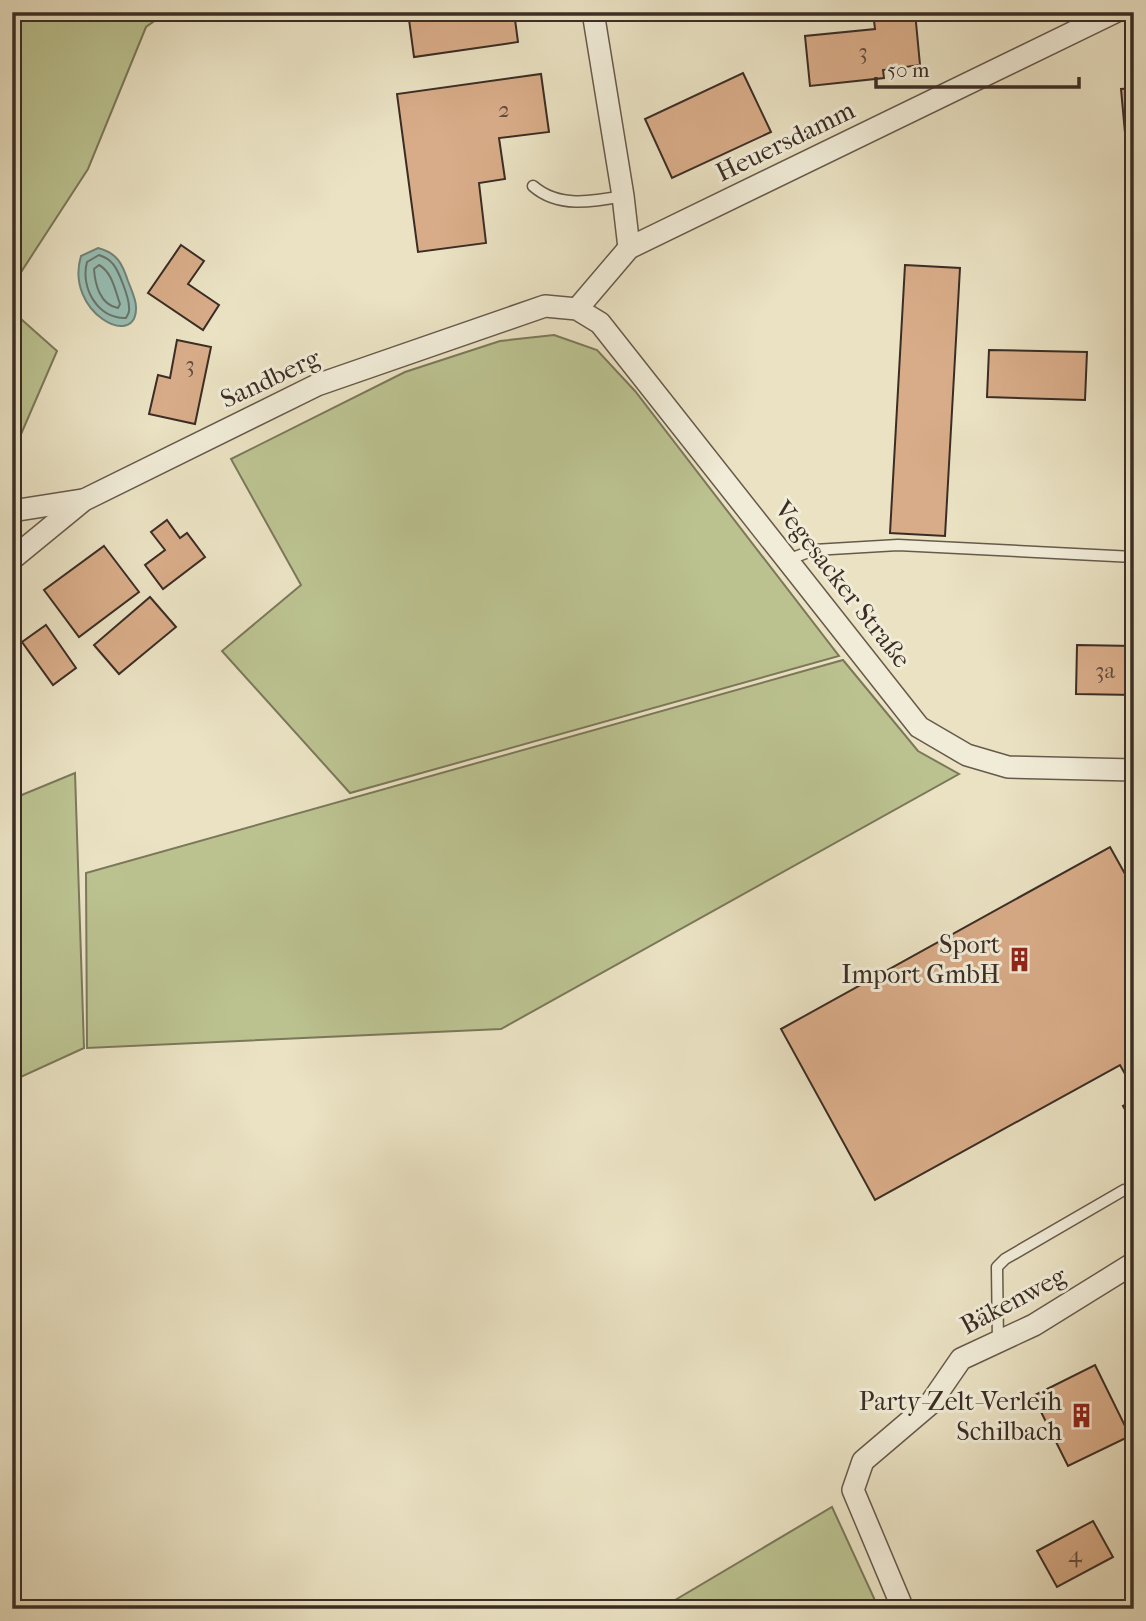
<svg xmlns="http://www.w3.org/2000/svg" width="1146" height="1621" viewBox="0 0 1146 1621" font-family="'IM FELL French Canon',serif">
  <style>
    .green { fill: #bbc290; stroke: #7b785a; stroke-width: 2 }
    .water { fill: #98beb3; stroke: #73847a; stroke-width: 2 }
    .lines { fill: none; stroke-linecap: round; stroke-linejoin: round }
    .shore { stroke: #6a766c; stroke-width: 2 }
    .building { fill: #d8ac88; stroke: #3b2d25; stroke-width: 2 }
    .lane-casing { stroke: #675a4c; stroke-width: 13 }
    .street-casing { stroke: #675a4c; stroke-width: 24 }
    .lane { stroke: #f1ecd8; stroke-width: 10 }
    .street { stroke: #f1ecd8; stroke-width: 21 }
    .labels { text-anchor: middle; stroke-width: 6; stroke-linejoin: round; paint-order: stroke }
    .number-label { font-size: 23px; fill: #624d3e }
    .street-label { font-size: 26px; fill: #3b2d25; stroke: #f1ecd8 }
    .poi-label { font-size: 26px; fill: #3b2d25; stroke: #f1ecd8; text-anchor: end }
  </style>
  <rect width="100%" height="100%" fill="#eae2c3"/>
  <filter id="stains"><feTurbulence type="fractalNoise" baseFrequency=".00286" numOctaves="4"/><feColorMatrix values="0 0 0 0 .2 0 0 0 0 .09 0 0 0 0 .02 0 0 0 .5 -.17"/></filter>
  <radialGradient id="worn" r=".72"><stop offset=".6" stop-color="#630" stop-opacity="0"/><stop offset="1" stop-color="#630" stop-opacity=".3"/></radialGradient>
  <g class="green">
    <path d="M12,12H167L146,27L88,169L12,286Z"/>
    <path d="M12,311L57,351L12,455Z"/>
    <path d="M554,335L597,350L635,391L839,656L350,793L222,651L301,585L231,459L405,372L500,341Z"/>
    <path d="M843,660L918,751L959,774L501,1029L87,1048L86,873Z"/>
    <path d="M75,773L84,1048L12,1081V799Z"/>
    <path d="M832,1507L879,1609H660Z"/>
  </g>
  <path class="water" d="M98,248C117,253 122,263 128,281C131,289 136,299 136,307C137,351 64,312 81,256Z"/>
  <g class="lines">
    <g class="shore">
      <path d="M99,255C105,257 109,259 113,264C119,271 129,298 129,307C130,313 128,314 126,318C98,319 80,288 87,262Z"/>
      <path d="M99,265C112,272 115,290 120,304L118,308C100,305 95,284 94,269Z"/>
    </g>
  </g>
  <g class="building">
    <path d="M408,12H514L518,42L414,57Z"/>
    <path d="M873,12H915L920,65L883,70L884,78L810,86L805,36L875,29Z"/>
    <path d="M743,73L771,132L672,178L645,119Z"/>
    <path d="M541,74L549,132L499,138L505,179L479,183L486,243L418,252L397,94Z"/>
    <path d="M1134,88V232L1121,89Z"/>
    <path d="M181,245L204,261L188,284L219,305L203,330L148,293Z"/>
    <path d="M905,265L960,268L945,536L890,533Z"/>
    <path d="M177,340L211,347L195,424L149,414L158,375L170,378Z"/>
    <path d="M989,350L1087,352L1085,400L987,397Z"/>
    <path d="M167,520L180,538L187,533L205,557L163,589L145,565L165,550L151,532Z"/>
    <path d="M104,546L139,592L79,637L44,590Z"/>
    <path d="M150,597L176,627L119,674L94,645Z"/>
    <path d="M46,625L76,668L53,685L22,642Z"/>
    <path d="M1077,645L1134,646V695L1076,694Z"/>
    <path d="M1110,847L1134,890V1090L1120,1065L875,1200L781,1029Z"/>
    <path d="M1134,1100V1126L1123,1106Z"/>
    <path d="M1095,1365L1130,1436L1068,1466L1033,1396Z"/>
    <path d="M1093,1521L1113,1557L1057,1587L1037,1551Z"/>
  </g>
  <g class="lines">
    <defs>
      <g id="lane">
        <path d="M533,186C558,208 592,202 623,196"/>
        <path d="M787,560L814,550L898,545L1134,557"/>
        <path d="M998,1342L997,1267L1005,1259L1124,1190"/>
      </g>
      <g id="street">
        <path d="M593,12L623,196L629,248"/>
        <path d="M577,309L629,248L1115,12"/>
        <path d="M12,511L82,500"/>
        <path d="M12,559L84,500L317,385L545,306L577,309L600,323L919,727L967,755L1008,767L1134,770"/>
        <path d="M903,1609L853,1490L863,1461L930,1404L961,1359L1034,1325L1134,1263"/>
      </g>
    </defs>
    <use href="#lane" class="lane-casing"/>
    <use href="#street" class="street-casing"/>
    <use href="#lane" class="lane"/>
    <use href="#street" class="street"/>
  </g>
  <defs>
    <symbol id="building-bare" viewBox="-9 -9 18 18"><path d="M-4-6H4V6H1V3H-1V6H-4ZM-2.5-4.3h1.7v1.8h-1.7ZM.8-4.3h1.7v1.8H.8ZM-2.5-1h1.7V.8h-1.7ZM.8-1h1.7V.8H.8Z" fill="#8f2418" stroke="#f1ecd8" stroke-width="2.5" paint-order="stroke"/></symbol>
  </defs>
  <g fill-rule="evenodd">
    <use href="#building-bare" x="1002" y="942" width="35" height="35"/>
    <use href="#building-bare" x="1064" y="1398" width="35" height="35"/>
  </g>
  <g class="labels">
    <g class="number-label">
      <text x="863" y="59">3</text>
      <text x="504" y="117">2</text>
      <text x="190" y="372">3</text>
      <text x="1105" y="678">3a</text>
      <text x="1075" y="1562">4</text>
    </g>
    <g class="street-label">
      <text transform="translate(785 141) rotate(-26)" y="9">Heuersdamm</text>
      <text transform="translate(270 378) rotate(-25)" y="9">Sandberg</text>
      <text transform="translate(843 584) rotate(52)" y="9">Vegesacker Straße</text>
      <text transform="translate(1013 1300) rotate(-28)" y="9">Bäkenweg</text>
    </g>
    <g class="poi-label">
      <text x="1000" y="953">Sport<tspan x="1000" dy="30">Import GmbH</tspan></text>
      <text x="1062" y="1410">Party-Zelt-Verleih<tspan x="1062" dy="30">Schilbach</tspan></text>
    </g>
  </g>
  <rect width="1146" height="1621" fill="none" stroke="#eae2c3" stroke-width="42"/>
  <rect x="14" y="14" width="1118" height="1593" fill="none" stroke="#3b2d25" stroke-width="3.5"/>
  <rect x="21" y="21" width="1104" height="1579" fill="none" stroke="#3b2d25" stroke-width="2"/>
  <path d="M876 77v10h203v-10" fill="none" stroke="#3b2d25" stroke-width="3.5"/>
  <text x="887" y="77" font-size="21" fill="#3b2d25" stroke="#f1ecd8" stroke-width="5" paint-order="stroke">50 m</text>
  <rect width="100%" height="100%" filter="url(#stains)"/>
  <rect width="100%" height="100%" fill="url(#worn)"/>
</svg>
